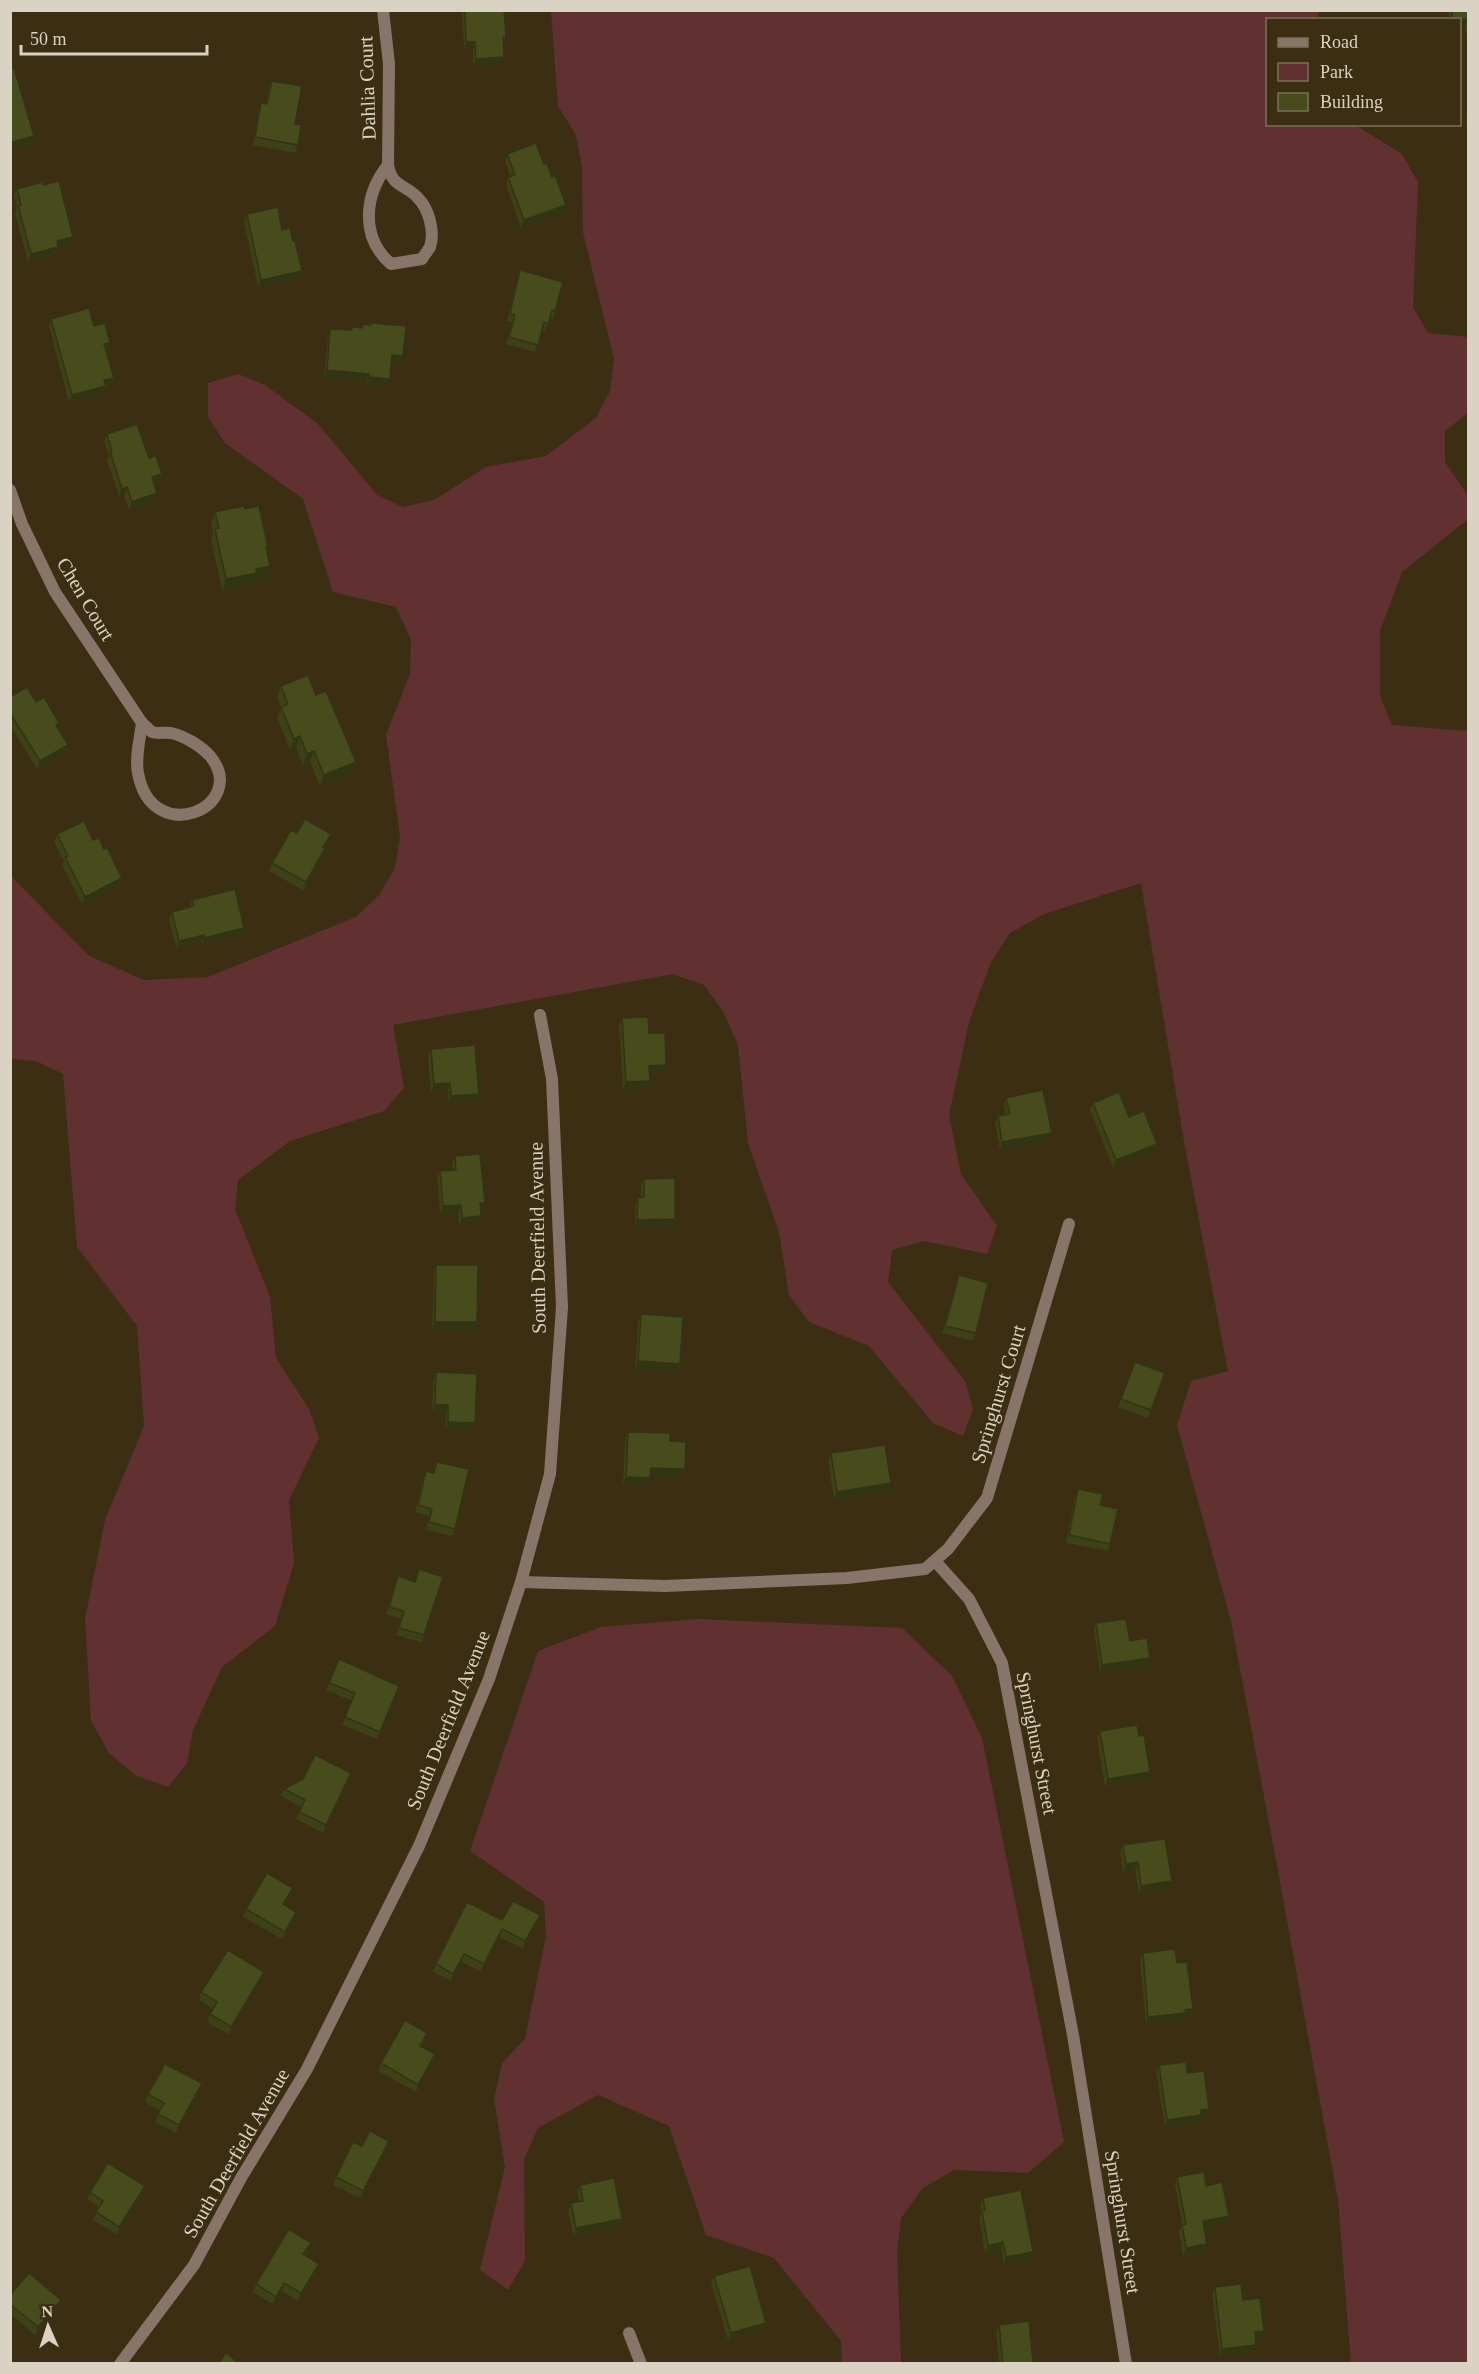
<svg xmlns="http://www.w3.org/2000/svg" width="1479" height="2374" viewBox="0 0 1479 2374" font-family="Georgia,serif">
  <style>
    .green { fill: #613131 }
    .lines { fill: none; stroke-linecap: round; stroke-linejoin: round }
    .street { stroke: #887468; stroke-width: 12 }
    .wall { fill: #3c4118 }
    .shaded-wall { fill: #313514 }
    .building { fill: #464c1c; stroke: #313514; stroke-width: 1.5 }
    .labels { text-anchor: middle; stroke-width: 5; stroke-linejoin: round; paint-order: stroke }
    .street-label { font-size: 20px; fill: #dad2c3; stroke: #3b2e13 }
  </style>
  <rect width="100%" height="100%" fill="#3b2e13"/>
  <g class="green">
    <path d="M551,11H1318L1319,19L1268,20V124L1355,125L1402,154L1418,182L1413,307L1428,333L1468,337V413L1445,431V462L1468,496V519L1402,572L1380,631V696L1392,725L1468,731V2363H1351L1338,2200L1279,1876L1231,1621L1177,1425L1191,1381L1228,1371L1185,1147L1141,883L1044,914L1010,933L991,962L969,1022L949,1115L961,1174L997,1226L987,1254L924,1241L892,1250L888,1282L965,1381L973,1409L963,1436L933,1423L869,1346L809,1322L789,1295L779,1232L748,1143L738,1045L724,1013L704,985L673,974L393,1025L404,1088L384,1111L290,1141L238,1180L235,1209L270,1297L276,1358L309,1409L319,1438L289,1500L294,1563L275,1626L222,1667L193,1730L187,1763L168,1787L135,1775L109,1753L91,1721L85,1619L105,1520L144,1426L137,1326L77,1247L63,1074L36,1061L11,1059V876L89,956L144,980L208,977L356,917L379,895L395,868L400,836L386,735L410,674L411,640L396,607L333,592L303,499L225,443L208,417V383L238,374L265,385L318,424L377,495L403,507L434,500L486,467L546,456L596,418L610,391L614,359L583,232L582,167L576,135L558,106Z"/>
    <path d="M699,1619L902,1628L952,1676L982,1738L1064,2142L1028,2173L954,2170L923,2188L901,2218L897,2253L901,2363H842L841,2341L774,2258L706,2235L669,2126L598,2095L538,2128L524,2159L525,2261L508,2290L480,2270L505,2167L494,2099L502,2063L525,2039L546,1936L544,1902L470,1851L538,1651L601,1627Z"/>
  </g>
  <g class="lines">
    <g class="street">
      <path d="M383,10L389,64L388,165"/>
      <path d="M388,165C392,188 406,184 418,198C429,209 435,232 430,247C428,251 424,255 422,259L391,264C360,237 364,195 388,165Z"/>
      <path d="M10,490L22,524L55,592L142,723"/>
      <path d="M142,723C145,725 149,730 152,732C157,734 165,732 171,733C184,736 200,745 210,756C251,806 152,850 138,773C135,758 140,738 142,723Z"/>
      <path d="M935,1561L969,1599L1002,1663L1073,2035L1126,2364"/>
      <path d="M521,1582L665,1586L847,1578L925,1569L948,1549L987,1498L1069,1224"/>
      <path d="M629,2333L641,2364"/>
      <path d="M120,2364L194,2265L241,2178L307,2069L419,1846L489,1679L521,1582L550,1474L562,1307L552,1079L540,1015"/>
    </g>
  </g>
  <g class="wall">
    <path d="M463,10H504L506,37L503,43L501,65L473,66V49L464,50L462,14Z"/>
    <path d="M1448,10H1468V39L1467,40L1465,26L1460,20H1449Z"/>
    <path d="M272,81L295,124L298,145L295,153L253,145L259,111L261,103L266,104L269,88Z"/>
    <path d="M1468,110V137L1466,118Z"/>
    <path d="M507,154L544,164L563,213L521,228L506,185L508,177H510L505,161Z"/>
    <path d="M43,185L70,245L57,248L55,254L28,261L15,214L17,207L14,196L17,189Z"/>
    <path d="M247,214L282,230L299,279L258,287L244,222Z"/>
    <path d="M520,270L555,311L553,319L550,318L545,331L542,330L535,352L506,344L512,322L507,321L510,307Z"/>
    <path d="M51,319L94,326L110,343L106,350L114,378L111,385L105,387L103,393L69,402L49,326Z"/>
    <path d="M371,323L403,356L401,364L391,363L387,386L366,385V381L324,378L328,336L330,329L351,330L352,327L361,328L363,324L370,325Z"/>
    <path d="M107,434L149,458L162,474L160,482L154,483L155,501L129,510L124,495L119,496L107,460L109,456L104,442Z"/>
    <path d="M245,509L268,547L267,551L266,577L255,579L253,584L222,590L211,540L213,533L211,523L215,512Z"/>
    <path d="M281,686L316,695L356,762L352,773L320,786L310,762L303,765L296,748L290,750L277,718L281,708L277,697Z"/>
    <path d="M10,697L36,702L58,727L68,745L65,752L37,769L10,725Z"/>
    <path d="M297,833L331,834L324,848H325L323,856L303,890L269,871L272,863Z"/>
    <path d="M57,834L104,849L122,878L119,886L82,904L62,865L64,861L54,842Z"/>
    <path d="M192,900L242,935L202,945L201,942L176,948L169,920L172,912L189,908Z"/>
    <path d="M622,1018L649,1033L666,1065L664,1072L650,1073V1081L647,1088L623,1089L619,1026Z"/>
    <path d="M431,1049L479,1094L476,1101L449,1104L448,1090L431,1092L428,1056Z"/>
    <path d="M1006,1098L1049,1141L1000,1150L995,1123L998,1116L1005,1114L1004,1105Z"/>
    <path d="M1093,1103L1129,1117L1157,1144L1154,1151L1113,1167L1090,1110Z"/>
    <path d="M455,1156L485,1203L482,1210L480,1211L481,1216L478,1223L459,1225L458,1212L440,1213L437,1178L440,1171L453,1170L452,1164Z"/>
    <path d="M644,1179L673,1227L635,1228V1205L638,1197H641V1186Z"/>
    <path d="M436,1265L477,1322L475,1329H432L434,1272Z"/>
    <path d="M959,1275L976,1333L973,1341L942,1333Z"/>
    <path d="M641,1314L680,1364L677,1372L635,1369L638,1322Z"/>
    <path d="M1135,1362L1165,1373L1148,1418L1118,1407Z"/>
    <path d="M436,1372L475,1423L473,1430L445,1429L446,1413L432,1412L433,1380Z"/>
    <path d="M628,1432L670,1441L685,1469L682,1477L650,1476L648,1486L623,1485L625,1439Z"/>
    <path d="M831,1453L888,1490L834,1500L828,1461Z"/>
    <path d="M437,1462L455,1529L452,1536L426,1530L429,1516L415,1512L423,1479L426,1471L433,1473Z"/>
    <path d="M1078,1489L1100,1505L1110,1544L1108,1551L1066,1543L1075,1496Z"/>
    <path d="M395,1584L424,1635L422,1643L396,1635L401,1619L386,1614Z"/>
    <path d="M1096,1623L1147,1666L1100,1672L1094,1630Z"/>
    <path d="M339,1659L396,1694L377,1739L342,1725L352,1701L326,1690Z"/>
    <path d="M1100,1731L1139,1736L1148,1779L1105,1787L1097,1738Z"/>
    <path d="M348,1780L323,1833L296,1819L301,1807L281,1796L284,1789Z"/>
    <path d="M1123,1845L1169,1889L1139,1894L1135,1870L1123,1872L1120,1853Z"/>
    <path d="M290,1896L285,1905L296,1912L294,1920L282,1939L243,1917L246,1909Z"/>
    <path d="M502,1920L537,1923L523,1949L499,1937L481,1972L461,1961L451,1981L433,1972L436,1964Z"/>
    <path d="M1143,1953L1177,1963L1190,2017H1184L1183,2021L1146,2025L1140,1960Z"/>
    <path d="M261,1979L228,2034L207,2022L213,2009L199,2000L201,1992Z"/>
    <path d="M427,2033L422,2046L433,2061L416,2092L378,2071L381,2063Z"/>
    <path d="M1159,2065L1187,2073L1206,2117H1200L1198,2122L1165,2127L1156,2073Z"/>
    <path d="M202,2083L199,2091L176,2133L155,2122L160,2110L145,2102L148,2094Z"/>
    <path d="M389,2141L386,2148L360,2198L333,2185L336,2177L362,2146Z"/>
    <path d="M1177,2177L1206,2186L1229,2216L1226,2224L1204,2228V2252L1183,2256L1179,2232L1182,2224L1175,2185Z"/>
    <path d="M580,2185L622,2219L619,2227L573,2236L568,2211L571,2203L579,2202L577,2192Z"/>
    <path d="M145,2186L142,2194L117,2234L93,2220L99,2207L87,2199L90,2192Z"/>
    <path d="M983,2198L1030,2259L1004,2265L1001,2250L985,2253L979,2219L981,2212L980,2205Z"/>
    <path d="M308,2250L305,2255L319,2264L316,2272L298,2301L282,2291L273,2304L253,2292L256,2284Z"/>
    <path d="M714,2276L766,2323L763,2331L728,2340L711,2283Z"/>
    <path d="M1215,2287L1243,2300L1264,2331L1261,2339H1256V2345L1254,2353L1220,2356L1212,2295Z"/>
    <path d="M10,2295L61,2300L58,2307L35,2335L10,2314Z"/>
    <path d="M999,2325L1033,2363V2364H999L996,2333Z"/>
  </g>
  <g class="shaded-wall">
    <path d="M1467,19L1465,26L1460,27V20Z"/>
    <path d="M466,42H475L473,49L464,50Z"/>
    <path d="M504,57L501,65L473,66L476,59Z"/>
    <path d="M34,136L32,144L10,150V143Z"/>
    <path d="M566,205L563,213L521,228L524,220Z"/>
    <path d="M73,237L70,245L57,248L55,254L28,261L31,254L57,241Z"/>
    <path d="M302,271L299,279L258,287L261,280Z"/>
    <path d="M110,343L107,350L102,351L104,344Z"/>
    <path d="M392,355L403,356L401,364L389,363Z"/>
    <path d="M327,370L369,374L366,381L324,378Z"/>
    <path d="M369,377L390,379L387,386L366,385Z"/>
    <path d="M114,378L111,385L105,387L103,393L69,402L72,395L104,380Z"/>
    <path d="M162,474L160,482L150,485L152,477Z"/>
    <path d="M127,487L124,495L119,496L122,489Z"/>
    <path d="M157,493L155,501L129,510L132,502Z"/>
    <path d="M270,566L266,577L255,579L253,584L222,590L226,579L256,569Z"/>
    <path d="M300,736L296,748L290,750L294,739Z"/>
    <path d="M68,745L65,752L37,769L40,761Z"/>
    <path d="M314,751L310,762L303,765L307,754Z"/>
    <path d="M356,762L352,773L320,786L324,775Z"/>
    <path d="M325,848L323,856L303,890L306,882Z"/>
    <path d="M122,878L119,886L82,904L85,897Z"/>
    <path d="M244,928L242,935L202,945L204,938Z"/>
    <path d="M204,935L201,942L176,948L179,941Z"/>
    <path d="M666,1065L664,1072L647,1073L649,1066Z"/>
    <path d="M650,1081L647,1088L623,1089L626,1082Z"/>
    <path d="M450,1083L448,1090L431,1092L434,1084Z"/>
    <path d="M479,1094L476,1101L449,1104L451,1096Z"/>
    <path d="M1052,1133L1049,1141L1000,1150L1002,1142Z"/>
    <path d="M1157,1144L1154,1151L1113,1167L1116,1160Z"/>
    <path d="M480,1203H485L482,1210L477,1211Z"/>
    <path d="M461,1205L458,1212L440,1213L443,1206Z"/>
    <path d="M481,1216L478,1223L459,1225L462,1218Z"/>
    <path d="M675,1219L673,1227L635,1228L637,1220Z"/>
    <path d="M435,1322H477L475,1329H432Z"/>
    <path d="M638,1361L680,1364L677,1372L635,1369Z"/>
    <path d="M435,1405H448L446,1413L432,1412Z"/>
    <path d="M448,1422L475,1423L473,1430L445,1429Z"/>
    <path d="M651,1468L685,1469L682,1477L648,1476Z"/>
    <path d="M626,1477L650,1478L648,1486L623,1485Z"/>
    <path d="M891,1483L888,1490L834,1500L837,1492Z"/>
    <path d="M1150,1658L1147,1666L1100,1672L1102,1665Z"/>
    <path d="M1150,1772L1148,1779L1105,1787L1108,1779Z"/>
    <path d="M351,1773L348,1780L323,1833L326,1825Z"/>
    <path d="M1138,1862L1135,1870L1123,1872L1126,1864Z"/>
    <path d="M1172,1881L1169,1889L1139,1894L1141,1886Z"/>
    <path d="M293,1888L290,1896L281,1912L283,1904Z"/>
    <path d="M296,1912L294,1920L282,1939L285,1932Z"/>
    <path d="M540,1915L537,1923L523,1949L525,1941Z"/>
    <path d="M502,1929L499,1937L481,1972L484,1964Z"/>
    <path d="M464,1954L461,1961L451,1981L453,1974Z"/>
    <path d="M264,1972L261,1979L228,2034L231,2027Z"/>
    <path d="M1193,2009L1190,2017H1184L1183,2021L1146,2025L1148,2017Z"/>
    <path d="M435,2054L433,2061L416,2092L418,2085Z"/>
    <path d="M202,2083L199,2091L176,2133L179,2125Z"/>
    <path d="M1209,2109L1206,2117H1200L1198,2122L1165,2127L1167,2120L1201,2110Z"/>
    <path d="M389,2141L386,2148L360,2198L363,2191Z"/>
    <path d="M145,2186L142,2194L117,2234L119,2227Z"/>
    <path d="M1229,2216L1226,2224L1200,2229L1203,2221Z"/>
    <path d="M622,2219L619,2227L573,2236L576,2228Z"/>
    <path d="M1003,2242L1001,2250L985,2253L988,2246Z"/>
    <path d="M1207,2244L1204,2252L1183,2256L1186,2248Z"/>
    <path d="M1033,2252L1030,2259L1004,2265L1006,2257Z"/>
    <path d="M319,2264L316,2272L298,2301L301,2293Z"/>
    <path d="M284,2283L282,2291L273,2304L276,2297Z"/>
    <path d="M61,2300L58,2307L35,2335L38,2327Z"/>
    <path d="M766,2323L763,2331L728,2340L731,2333Z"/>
    <path d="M1264,2331L1261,2339L1252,2340L1255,2332Z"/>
    <path d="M1256,2345L1254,2353L1220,2356L1222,2349Z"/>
  </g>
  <g class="building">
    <path d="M465,10H504L506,37H503L504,57L476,59L475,42H466Z"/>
    <path d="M1452,10H1468V27L1467,19L1453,20Z"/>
    <path d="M14,68L34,136L10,143V69Z"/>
    <path d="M272,81L302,86L295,124L301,125L298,145L255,137L261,103L267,104Z"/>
    <path d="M536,143L544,164L547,163L552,177L555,175L566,205L524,220L508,177L515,175L507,154Z"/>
    <path d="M59,181L73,237L57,241L58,247L31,254L18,206L21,205L17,189L42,182L43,185Z"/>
    <path d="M278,207L282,230L290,228L293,241H295L302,271L261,280L247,214Z"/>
    <path d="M520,270L563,282L555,311L552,310L548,324L544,322L538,345L509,337L515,315L510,314L513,300Z"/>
    <path d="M89,308L94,326L105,323L110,343L104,344L114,378L104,380L106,386L72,395L51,319Z"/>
    <path d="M371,323L406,326L403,356L392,355L390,379L369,377V374L327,370L330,329L352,330V327L362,328L363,324L371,325Z"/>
    <path d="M137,424L149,458L156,456L162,474L152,477L157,493L132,502L127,487L122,489L110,452L112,451L107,434Z"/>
    <path d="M244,506L245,509L259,506L268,547H266L270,566L256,569L257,573L226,579L215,529L219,528L215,512Z"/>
    <path d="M308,675L316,695L326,691L356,762L324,775L314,751L307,754L300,736L294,739L281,707L288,704L281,686Z"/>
    <path d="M27,687L36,702L44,697L59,723L56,725L68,745L40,761L10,713V697Z"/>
    <path d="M305,819L331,834L323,847L325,848L306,882L272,863L291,830L297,833Z"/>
    <path d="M84,821L93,840L99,838L104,849L107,848L122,878L85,897L65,857L68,856L57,834Z"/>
    <path d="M235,889L244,928L204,938V935L179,941L172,912L194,906L192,900Z"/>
    <path d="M648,1017L649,1033H665L666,1065L649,1066L650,1081L626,1082L622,1018Z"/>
    <path d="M475,1045L479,1094L451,1096L450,1083L434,1084L431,1049Z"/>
    <path d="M1043,1090L1052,1133L1002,1142L998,1116L1010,1114L1006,1098Z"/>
    <path d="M1119,1092L1129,1117L1144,1111L1157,1144L1116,1160L1093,1103Z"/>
    <path d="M480,1154L485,1203H480L481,1216L462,1218L461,1205L443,1206L440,1171L456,1170L455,1156Z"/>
    <path d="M675,1178V1219L637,1220L638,1197H644V1179Z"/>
    <path d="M436,1265H478L477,1322H435Z"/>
    <path d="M959,1275L988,1283L976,1333L945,1326Z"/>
    <path d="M641,1314L683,1317L680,1364L638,1361Z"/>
    <path d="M1135,1362L1165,1373L1151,1410L1121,1399Z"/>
    <path d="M436,1372L477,1374L475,1423L448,1422V1405H435Z"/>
    <path d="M628,1432L670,1433V1441L686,1442L685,1469L651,1468L650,1478L626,1477Z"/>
    <path d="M885,1445L891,1483L837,1492L831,1453Z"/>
    <path d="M437,1462L469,1469L455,1529L429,1522L432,1509L418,1505L426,1471L434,1473Z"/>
    <path d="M1078,1489L1103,1494L1100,1505L1118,1509L1110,1544L1069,1535Z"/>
    <path d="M419,1569L443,1577L424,1635L399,1628L404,1611L389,1607L398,1576L415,1582Z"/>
    <path d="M1126,1619L1130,1641L1147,1638L1150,1658L1102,1665L1096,1623Z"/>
    <path d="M339,1659L399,1686L380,1732L345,1717L355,1693L329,1683Z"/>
    <path d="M1137,1725L1139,1736L1144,1735L1150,1772L1108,1779L1100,1731Z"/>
    <path d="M315,1755L351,1773L326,1825L299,1812L305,1800L284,1789L303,1779Z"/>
    <path d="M1165,1839L1172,1881L1141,1886L1138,1862L1126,1864L1123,1845Z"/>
    <path d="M267,1873L293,1888L283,1904L296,1912L285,1932L246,1909Z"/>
    <path d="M513,1901L540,1915L525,1941L502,1929L484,1964L464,1954L453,1974L436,1964L467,1902L502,1920Z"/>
    <path d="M1175,1949L1177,1963L1187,1962L1193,2009L1185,2010L1186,2013L1148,2017L1143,1953Z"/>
    <path d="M228,1950L264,1972L231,2027L210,2014L217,2002L201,1992Z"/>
    <path d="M405,2020L427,2033L420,2046L435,2054L418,2085L381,2063Z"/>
    <path d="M1186,2062L1187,2073L1204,2071L1209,2109L1201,2110V2115L1167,2120L1159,2065Z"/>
    <path d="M165,2064L202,2083L179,2125L158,2114L164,2103L148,2094Z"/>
    <path d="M370,2131L389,2141L363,2191L336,2177L353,2142L362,2146Z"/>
    <path d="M108,2163L145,2186L119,2227L96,2212L103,2201L90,2192Z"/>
    <path d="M1204,2172L1206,2186L1222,2182L1229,2216L1203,2221L1207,2244L1186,2248L1182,2225L1186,2224L1177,2177Z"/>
    <path d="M614,2178L622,2219L576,2228L571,2203L583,2201L580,2185Z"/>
    <path d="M1021,2190L1033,2252L1006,2257L1003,2242L988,2246L982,2211L985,2210L983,2198Z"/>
    <path d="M289,2229L311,2243L303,2254L319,2264L301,2293L284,2283L276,2297L256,2284Z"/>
    <path d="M750,2266L766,2323L731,2333L714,2276Z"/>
    <path d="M29,2273L61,2300L38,2327L10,2304V2295Z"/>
    <path d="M1241,2284L1243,2300L1260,2298L1264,2331L1255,2332L1256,2345L1222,2349L1215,2287Z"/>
    <path d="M1029,2321L1033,2363L1003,2364L999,2325Z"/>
    <path d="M226,2353L240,2364H218Z"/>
  </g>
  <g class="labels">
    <g class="street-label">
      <text transform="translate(367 88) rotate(-92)" y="7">Dahlia Court</text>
      <text transform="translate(86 599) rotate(59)" y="7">Chen Court</text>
      <text transform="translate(537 1238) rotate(-91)" y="7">South Deerfield Avenue</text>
      <text transform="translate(998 1394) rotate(-73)" y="7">Springhurst Court</text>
      <text transform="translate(448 1720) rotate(-68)" y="7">South Deerfield Avenue</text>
      <text transform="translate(1037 1743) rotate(79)" y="7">Springhurst Street</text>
      <text transform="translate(236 2153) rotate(-60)" y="7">South Deerfield Avenue</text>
      <text transform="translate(1123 2222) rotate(81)" y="7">Springhurst Street</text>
    </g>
  </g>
  <rect width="1479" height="2374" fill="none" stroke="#dad2c3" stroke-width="24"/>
  <rect x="1266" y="18" width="195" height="108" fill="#3b2e13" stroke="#7b7059" stroke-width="1.5"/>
  <rect x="1278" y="38" width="30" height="9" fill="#887468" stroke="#7b7059" stroke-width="1.5"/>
  <text x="1320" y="48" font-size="18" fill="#dad2c3">Road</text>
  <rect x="1278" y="63" width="30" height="18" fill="#613131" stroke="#7b7059" stroke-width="1.5"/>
  <text x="1320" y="78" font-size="18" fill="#dad2c3">Park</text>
  <rect x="1278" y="93" width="30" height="18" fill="#464c1c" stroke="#7b7059" stroke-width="1.5"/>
  <text x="1320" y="108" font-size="18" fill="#dad2c3">Building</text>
  <g transform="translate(48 2326) rotate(357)" stroke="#3b2e13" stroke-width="4.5" paint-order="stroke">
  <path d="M0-4.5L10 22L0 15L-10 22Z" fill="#dad2c3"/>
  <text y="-9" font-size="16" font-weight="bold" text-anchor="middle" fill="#dad2c3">N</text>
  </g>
  <path d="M21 45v9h186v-9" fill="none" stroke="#dad2c3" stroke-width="3"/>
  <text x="30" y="45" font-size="18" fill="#dad2c3" stroke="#3b2e13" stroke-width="4.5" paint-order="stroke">50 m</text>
</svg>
